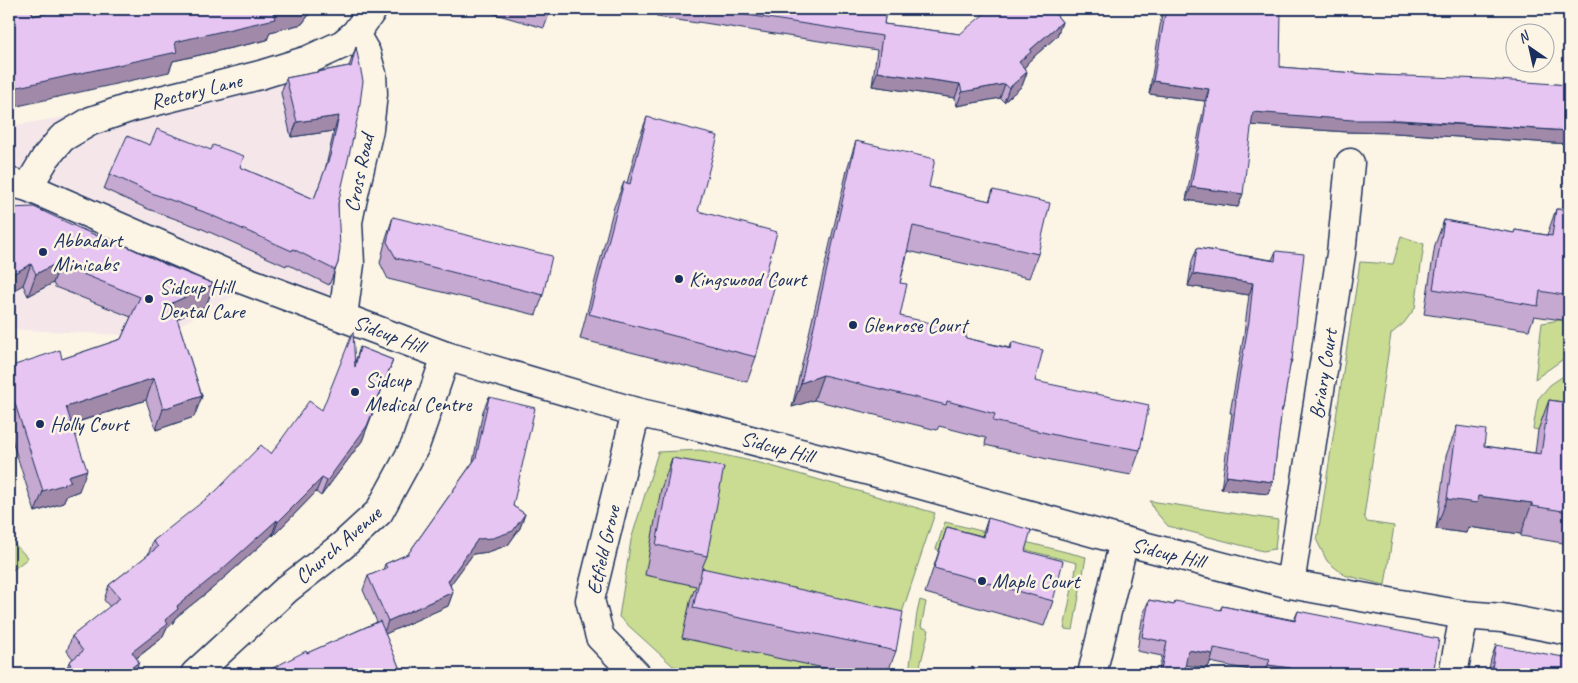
<svg xmlns="http://www.w3.org/2000/svg" width="1578" height="683" viewBox="0 0 1578 683" font-family="Caveat,sans-serif">
  <style>
    .built { fill: #f5e7e9 }
    .green { fill: #c9dc91; stroke: #728678 }
    .lines { fill: none; stroke-linecap: round; stroke-linejoin: round }
    .minor-casing { stroke: #1b2f5e; stroke-width: 31 }
    .tertiary-casing { stroke: #1b2f5e; stroke-width: 31 }
    .primary-casing { stroke: #1b2f5e; stroke-width: 31 }
    .minor { stroke: #fcf5e5; stroke-width: 28 }
    .tertiary { stroke: #fcf5e5; stroke-width: 28 }
    .primary { stroke: #fcf5e5; stroke-width: 28 }
    .wall { fill: #c6a9d0; stroke: #1b2f5e }
    .shaded-wall { fill: #a18aa9; stroke: #1b2f5e }
    .building { fill: #e6c5f2; stroke: #1b2f5e }
    .poi-dot { fill: #1b2f5e; stroke: #fcf5e5; stroke-width: 2 }
    .labels { text-anchor: middle; stroke-width: 5; stroke-linejoin: round; paint-order: stroke }
    .street-label { font-size: 21px; fill: #1b2f5e; stroke: #fcf5e5 }
    .poi-label { font-size: 21px; fill: #1b2f5e; stroke: #fcf5e5; text-anchor: start }
  </style>
  <rect width="100%" height="100%" fill="#fcf5e5"/>
  <filter id="ink" filterUnits="userSpaceOnUse"><feTurbulence type="fractalNoise" baseFrequency=".02" numOctaves="2"/><feDisplacementMap in="SourceGraphic" scale="10" xChannelSelector="R" yChannelSelector="G"/><feConvolveMatrix kernelMatrix="1 2 1 2 8 2 1 2 1" color-interpolation-filters="sRGB"/></filter>
  <g filter="url(#ink)">
    <path class="built" d="M336,72L344,250L329,294L236,295L158,337L9,329V126Z"/>
    <g class="green">
      <path d="M1401,236L1424,244L1415,308L1404,323L1391,334L1364,516L1367,522L1394,526L1385,585L1344,575L1327,561L1317,541L1360,262L1393,264Z"/>
      <path d="M1560,320L1569,321V355L1535,379L1542,323Z"/>
      <path d="M1569,372V435L1533,429L1538,399L1550,385Z"/>
      <path d="M701,450L764,464L935,513L892,643L886,674H700L673,666L619,617L631,540L658,452Z"/>
      <path d="M1150,501L1278,520L1275,549L1263,551L1168,526L1154,510Z"/>
      <path d="M945,522L1086,557L1073,630L1064,629L1077,563L949,530L942,551L936,549Z"/>
      <path d="M9,538L28,558L9,573Z"/>
      <path d="M920,600L926,602L921,627L929,630L918,674L909,672L917,613Z"/>
    </g>
    <g class="lines">
      <defs>
        <g id="minor">
          <path d="M636,412L590,600L600,637L636,674"/>
          <path d="M1290,584L1341,254L1350,163"/>
          <path d="M195,674L287,589L342,546L379,512L415,446L446,356"/>
          <path d="M1092,674L1124,541"/>
          <path d="M1453,674L1464,615"/>
        </g>
        <g id="tertiary">
          <path d="M28,187L46,157L62,138L91,121L129,108L260,75L308,60L343,44L355,34L373,9"/>
          <path d="M343,316L350,264L348,222L351,207L369,129L373,94L372,74L366,53L355,34"/>
        </g>
        <path id="primary" d="M9,182L28,187L225,273L446,356L636,412L689,424L900,479L1124,541L1290,584L1389,602L1464,615L1502,618L1569,631"/>
      </defs>
      <use href="#minor" class="minor-casing"/>
      <use href="#tertiary" class="tertiary-casing"/>
      <use href="#primary" class="primary-casing"/>
      <use href="#minor" class="minor"/>
      <use href="#tertiary" class="tertiary"/>
      <use href="#primary" class="primary"/>
    </g>
    <g class="wall">
      <path d="M63,9H322L318,14L312,11L302,24L270,32L267,40L173,61L169,72L33,16Z"/>
      <path d="M489,9H551L544,28L488,12Z"/>
      <path d="M658,9H886L884,24L960,34L1054,12L1062,22L1057,36L1028,62L1026,66L1024,68L1027,72L1022,86L1004,102L1000,98L957,106L955,98L872,86L877,50L698,22L697,23L657,17Z"/>
      <path d="M1164,9H1217L1280,67L1380,75L1569,85V144L1395,133L1347,132L1251,125L1238,207L1186,200L1205,101L1149,94L1162,14Z"/>
      <path d="M356,47L338,204V263L329,285L287,264L286,266L198,227L148,209L104,189L110,174L150,145L240,167L314,199L325,170L334,131L291,137L281,93L286,78L349,66Z"/>
      <path d="M647,117L698,211L765,277L756,357L747,382L580,339L614,207L624,182L627,183L638,142Z"/>
      <path d="M856,141L929,187L989,201L993,190L1038,254L1029,278L908,251L900,283V316L966,338L1010,348L1012,342L1035,381L1140,450L1131,475L1056,461L985,445L986,438L939,426L937,430L814,400L792,407L848,166Z"/>
      <path d="M9,208L81,229L169,266L214,284L206,306L177,319L202,396L194,417L156,430L146,400L72,424L79,491L66,496L63,503L35,512L9,431V367L62,359L121,339L131,317L55,287L53,283L28,296L23,285Z"/>
      <path d="M1556,209L1569,210V321L1534,316L1529,330L1424,314L1435,245L1444,220L1514,233L1515,230L1547,235Z"/>
      <path d="M393,217L543,295L536,315L388,279L380,263L386,238Z"/>
      <path d="M1197,248L1272,260L1276,251L1292,360L1289,369L1283,408L1281,414L1273,482L1268,494L1221,489L1232,413H1230L1244,334L1249,295L1188,286L1192,261Z"/>
      <path d="M360,347L393,360L362,441L321,496L316,492L273,536L272,535L214,587L175,618L173,623L166,629L162,638L137,658L67,668L69,662L73,659L67,651L72,636L110,607L104,600L109,585L148,555L153,541L271,454L322,410L355,362Z"/>
      <path d="M489,397L513,506L525,514L520,528L508,545L488,552L473,554L450,585L453,592L448,606L385,634L402,674H264L265,672L377,622L363,590L368,576L383,570L385,564L408,554L473,462L483,411Z"/>
      <path d="M1549,400L1569,403V544L1521,536V534L1468,527L1466,533L1436,529L1446,456L1457,426L1484,446L1535,453L1538,430Z"/>
      <path d="M672,458L707,556L702,568L896,651L887,674H852L682,638L691,598L696,586L645,575L661,489Z"/>
      <path d="M988,518L1025,551L1053,601L1044,626L925,593L947,527L982,536Z"/>
      <path d="M1149,600L1174,605L1220,610L1222,606L1294,620L1298,611L1433,674H1264V673L1210,662L1208,668L1186,665L1184,674H1158L1162,656L1137,651L1143,614Z"/>
      <path d="M1496,645L1569,674H1488L1491,659Z"/>
    </g>
    <g class="shaded-wall">
      <path d="M289,9H313L302,24L270,32L267,40L173,61L169,72L9,108V89Z"/>
      <path d="M1062,22L1057,36L1028,62L1026,66L1014,76L1019,62L1030,50Z"/>
      <path d="M877,72L960,84L955,98L872,86Z"/>
      <path d="M1027,72L1022,86L1004,102L1009,88Z"/>
      <path d="M1153,81L1209,89L1205,101L1149,94Z"/>
      <path d="M1005,84L1000,98L957,106L962,92Z"/>
      <path d="M1253,112L1569,131V144L1395,133L1347,132L1248,125Z"/>
      <path d="M339,116L334,131L291,137L297,122Z"/>
      <path d="M1191,187L1243,194L1238,207L1186,200Z"/>
      <path d="M61,261L53,283L28,296L36,274Z"/>
      <path d="M31,264L23,285L9,293V276Z"/>
      <path d="M1193,274L1253,283L1249,295L1188,286Z"/>
      <path d="M214,284L206,306L165,324L172,303Z"/>
      <path d="M393,360L362,441L321,496L327,481Z"/>
      <path d="M823,375L814,400L792,407L801,383Z"/>
      <path d="M154,378L146,400L58,428L66,407Z"/>
      <path d="M202,396L194,417L156,430L163,409Z"/>
      <path d="M87,470L79,491L66,496L63,503L35,512L43,491L68,476Z"/>
      <path d="M1226,476L1273,482L1268,494L1221,489Z"/>
      <path d="M322,478L316,492L273,536L278,522Z"/>
      <path d="M1478,496L1532,503L1521,534L1468,527L1466,533L1436,529L1447,499Z"/>
      <path d="M525,514L520,528L508,545L488,552L473,554L443,595L448,581L478,539Z"/>
      <path d="M277,520L272,535L214,587L175,618L173,623L166,629L162,638L126,666L132,652L165,620L177,606Z"/>
      <path d="M453,592L448,606L383,635L388,621Z"/>
      <path d="M1188,650L1213,654L1208,668L1183,665Z"/>
      <path d="M139,662L135,674H125L127,671Z"/>
      <path d="M1268,665L1291,668L1288,674H1264Z"/>
    </g>
    <g class="building">
      <path d="M9,9H31L33,16L63,9H289L273,13L275,19L175,42L177,52L9,89Z"/>
      <path d="M535,9H551L550,13Z"/>
      <path d="M709,9H886L884,24L960,34L990,9H1055L1054,12L1062,22L1030,50L1031,52L1019,62L1027,72L1009,88L1005,84L962,92L960,84L877,72L882,36Z"/>
      <path d="M1166,9L1281,10L1280,67L1380,75L1484,79L1569,85V131L1400,120H1352L1253,112L1243,194L1191,187L1209,89L1153,81Z"/>
      <path d="M356,47L363,81L359,111L338,204L340,248L338,263L335,270L293,249L292,251L204,212L154,194L110,174L127,136L150,145L157,129L211,150L213,145L244,156L240,167L314,199L330,156L339,116L297,122L286,78L349,66L351,67Z"/>
      <path d="M647,117L718,136L698,211L777,232L765,277L776,280L756,357L589,314L624,182L630,184Z"/>
      <path d="M856,141L935,159L929,187L990,201L993,190L1050,203L1038,254L913,226L900,283L907,284L900,316L966,331V338L1011,349L1012,342L1043,350L1035,381L1149,405L1140,450L1064,437L993,421L995,414L947,401L946,405L823,375L801,383Z"/>
      <path d="M34,207L81,229L112,242L113,240L169,266L214,284L172,303L202,396L163,409L154,378L66,407L87,470L68,476L71,482L43,491L9,385V367L60,350L62,359L121,339L140,297L63,266L61,261L36,274L31,264L9,276V208Z"/>
      <path d="M1556,209L1569,210V296L1540,291L1538,306L1433,289L1444,220L1514,233L1515,230L1552,236Z"/>
      <path d="M393,217L552,256L543,295L396,258L387,242Z"/>
      <path d="M1197,248L1275,261L1276,251L1304,254L1292,360H1291L1283,408H1282L1273,482L1226,476L1236,401L1235,400L1249,321L1253,283L1193,274Z"/>
      <path d="M353,332L355,367L360,347L393,360L367,426L327,481L322,478L278,522L277,520L219,572L177,606L178,609L165,620L168,624L132,652L139,662L127,671L129,674H58L71,665L69,662L83,651L72,636L120,598L109,585L158,547L153,541L216,491L261,445L271,454L309,401L322,410Z"/>
      <path d="M489,397L535,408L513,506L525,514L513,531L493,538L478,539L448,581L453,592L388,621L368,576L387,568L385,564L408,554L476,458Z"/>
      <path d="M1549,400L1569,403V512L1532,506V503L1478,496L1477,503L1447,499L1457,426L1486,430L1484,446L1541,454Z"/>
      <path d="M672,458L724,467L707,556L656,545Z"/>
      <path d="M988,518L1031,530L1025,551L1063,561L1053,601L934,568L947,527L984,537Z"/>
      <path d="M702,568L903,612L896,651L693,608Z"/>
      <path d="M1149,600L1174,605L1175,601L1221,610L1222,606L1295,621L1298,611L1439,639L1433,674H1298L1290,673L1291,668L1268,665L1270,659L1214,648L1213,654L1188,650L1184,674H1160L1167,642L1142,637Z"/>
      <path d="M380,621L402,674H266L265,672L306,651L307,653Z"/>
      <path d="M1496,645L1569,658V674H1491Z"/>
    </g>
  </g>
  <g class="poi-dot">
    <circle cx="43" cy="252" r="5"/>
    <circle cx="679" cy="279" r="5"/>
    <circle cx="149" cy="299" r="5"/>
    <circle cx="853" cy="325" r="5"/>
    <circle cx="355" cy="392" r="5"/>
    <circle cx="40" cy="424" r="5"/>
    <circle cx="982" cy="581" r="5"/>
  </g>
  <g class="labels">
    <g class="street-label">
      <text transform="translate(196 91) rotate(-14)" y="7">Rectory Lane</text>
      <text transform="translate(359 173) rotate(-78)" y="7">Cross Road</text>
      <text transform="translate(389 334) rotate(21)" y="7">Sidcup Hill</text>
      <text transform="translate(1323 374) rotate(-81)" y="7">Briary Court</text>
      <text transform="translate(777 447) rotate(15)" y="7">Sidcup Hill</text>
      <text transform="translate(338 545) rotate(-41)" y="7">Church Avenue</text>
      <text transform="translate(603 550) rotate(-77)" y="7">Etfield Grove</text>
      <text transform="translate(1168 553) rotate(14)" y="7">Sidcup Hill</text>
    </g>
    <g class="poi-label">
      <text x="53" y="247">Abbadart<tspan x="53" dy="24">Minicabs</tspan></text>
      <text x="689" y="286">Kingswood Court</text>
      <text x="159" y="294">Sidcup Hill<tspan x="159" dy="24">Dental Care</tspan></text>
      <text x="863" y="332">Glenrose Court</text>
      <text x="365" y="387">Sidcup<tspan x="365" dy="24">Medical Centre</tspan></text>
      <text x="50" y="431">Holly Court</text>
      <text x="992" y="588">Maple Court</text>
    </g>
  </g>
  <rect width="1578" height="683" fill="none" stroke="#fcf5e5" stroke-width="30"/>
  <rect x="15" y="15" width="1548" height="653" fill="none" stroke="#1b2f5e" stroke-width="2" filter="url(#ink)"/>
  <g transform="translate(1530 48) rotate(326)"><circle r="24" fill="#fcf5e5" stroke="#a2a6af"/>
  <path d="M0-4L9 19L0 12L-9 19Z" fill="#1b2f5e"/>
  <text y="-8" font-size="14" font-weight="bold" text-anchor="middle" fill="#1b2f5e">N</text>
  </g>
</svg>
